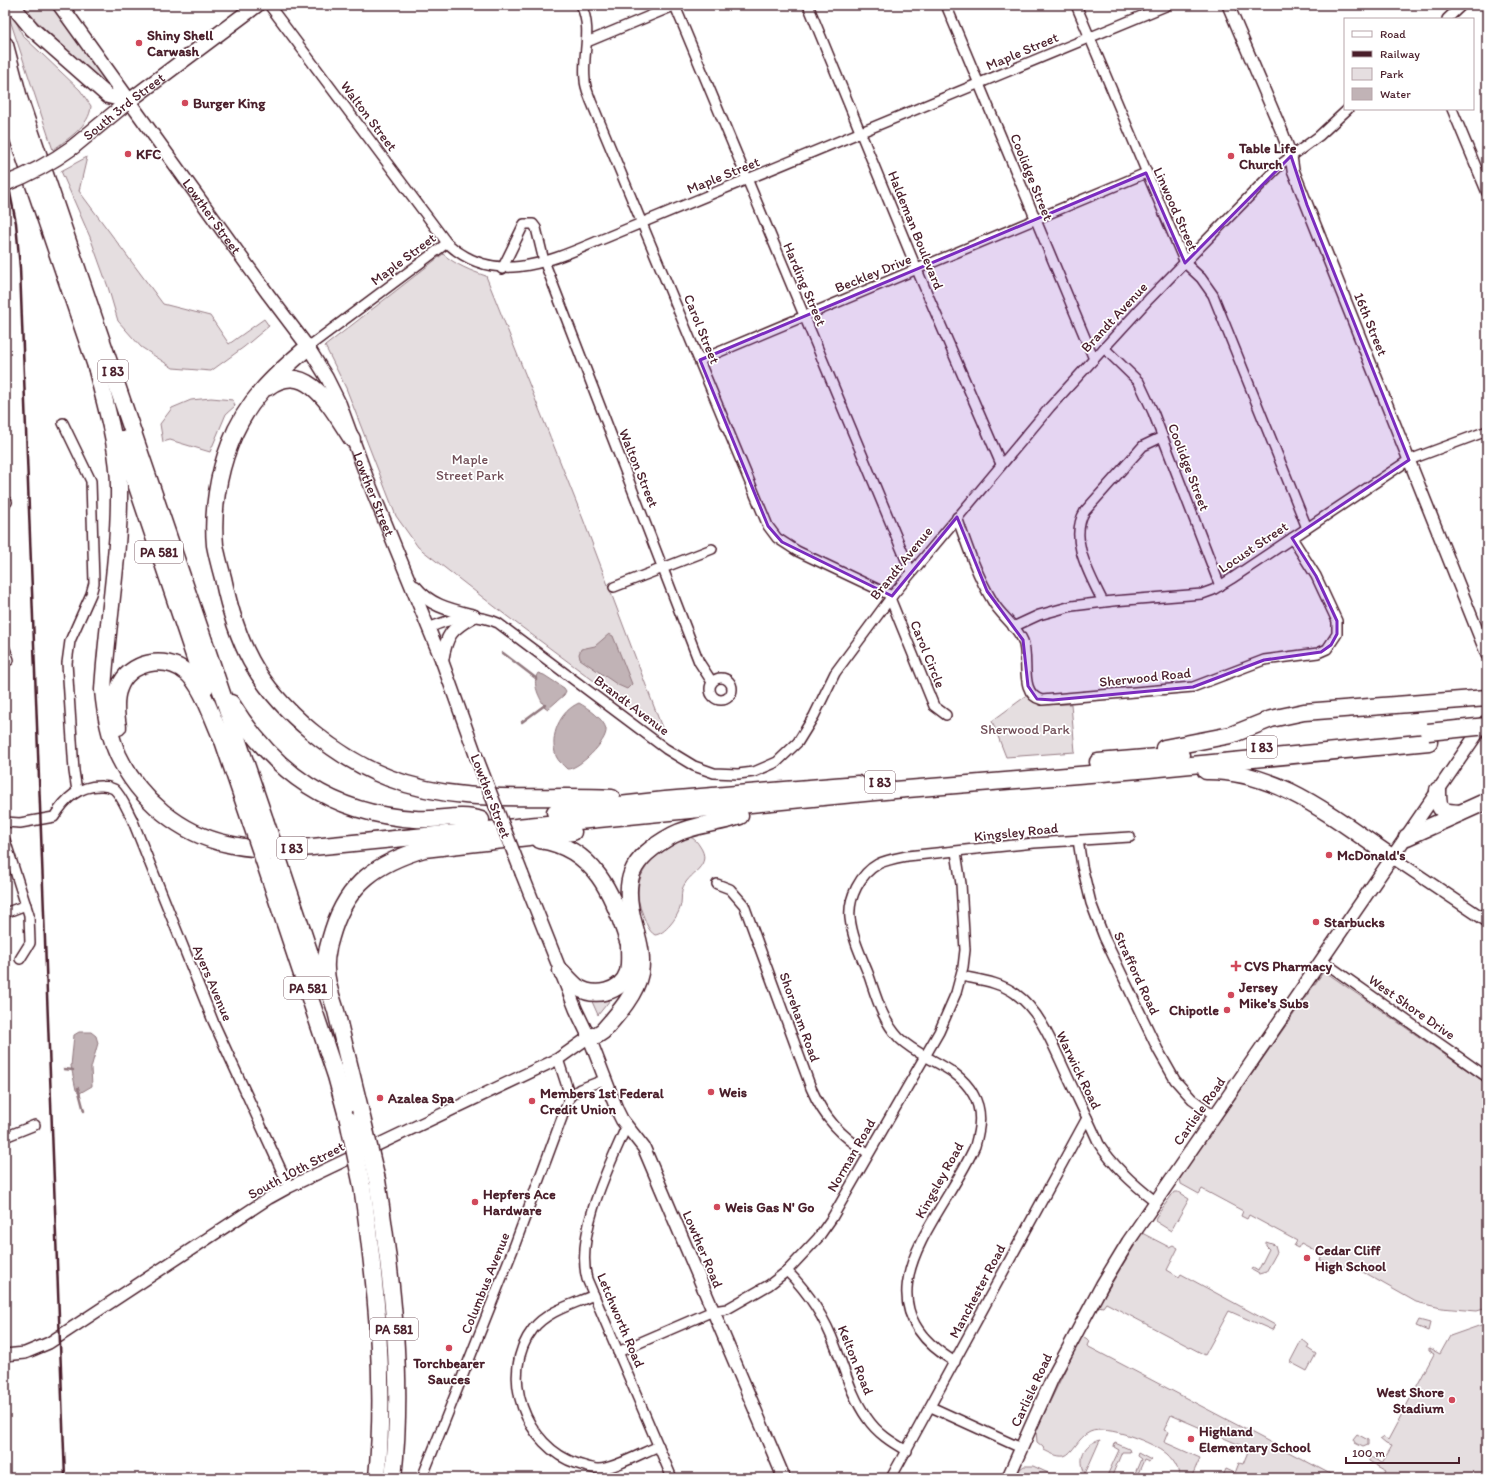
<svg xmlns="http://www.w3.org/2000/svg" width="1492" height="1483" viewBox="0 0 1492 1483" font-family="Itim,sans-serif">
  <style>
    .green { fill: #e5dee0; stroke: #987e86 }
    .water { fill: #c1b3b6; stroke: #91787e }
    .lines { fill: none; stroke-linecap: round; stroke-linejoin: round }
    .stream { stroke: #91787e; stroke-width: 2.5 }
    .minor-casing { stroke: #4a1f2b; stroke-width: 12 }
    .tertiary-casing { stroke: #4a1f2b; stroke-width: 14 }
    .secondary-casing { stroke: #4a1f2b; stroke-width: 15 }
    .primary-casing { stroke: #4a1f2b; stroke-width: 17 }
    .motorway-casing { stroke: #4a1f2b; stroke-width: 19 }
    .minor { stroke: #fff; stroke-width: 9 }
    .tertiary { stroke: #fff; stroke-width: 11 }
    .secondary { stroke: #fff; stroke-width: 12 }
    .primary { stroke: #fff; stroke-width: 14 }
    .motorway { stroke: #fff; stroke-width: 16 }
    .rail { stroke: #4a1f2b; stroke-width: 2.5 }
    .secondary-bridge-casing { stroke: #4a1f2b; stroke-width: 15; stroke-linecap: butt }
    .primary-bridge-casing { stroke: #4a1f2b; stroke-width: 17; stroke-linecap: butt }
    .motorway-bridge-casing { stroke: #4a1f2b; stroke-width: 19; stroke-linecap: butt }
    .secondary-bridge { stroke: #fff; stroke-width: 12 }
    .primary-bridge { stroke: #fff; stroke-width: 14 }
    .motorway-bridge { stroke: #fff; stroke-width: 16 }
    .marked { fill: #7b2cbf; fill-opacity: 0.2; stroke: #7b2cbf; stroke-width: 3; stroke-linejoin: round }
    .poi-dot { fill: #d1495b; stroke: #fff; stroke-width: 1.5 }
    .labels { text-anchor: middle; stroke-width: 3.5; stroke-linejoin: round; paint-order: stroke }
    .shield { fill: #fff; stroke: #80626b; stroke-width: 1 }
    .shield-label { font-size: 13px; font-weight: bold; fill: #4a1f2b }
    .poi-label { font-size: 14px; font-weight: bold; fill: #4a1f2b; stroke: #fff; text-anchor: start }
    .street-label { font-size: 14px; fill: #4a1f2b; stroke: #fff }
    .park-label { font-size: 14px; fill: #714f58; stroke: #fff }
  </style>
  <rect width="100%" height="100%" fill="#fff"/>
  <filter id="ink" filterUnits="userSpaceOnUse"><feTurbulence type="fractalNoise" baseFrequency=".025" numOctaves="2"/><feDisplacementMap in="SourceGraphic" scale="8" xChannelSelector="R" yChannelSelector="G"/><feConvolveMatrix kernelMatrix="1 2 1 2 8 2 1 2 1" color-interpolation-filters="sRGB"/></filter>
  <g filter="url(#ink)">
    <g class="green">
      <path d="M5,5H8L23,36L80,90L91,106C90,126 67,139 53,150Z"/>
      <path d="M22,5H52L110,87L109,88L32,17Z"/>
      <path d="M87,157L79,191L163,304L210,316L229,344L264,319L269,326L244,347L211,371L173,368L141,347L118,321L108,287L90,237L61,171Z"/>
      <path d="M443,254C456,265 471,271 486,276L583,519L664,733L508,617L418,547L396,516L346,388L325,346Z"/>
      <path d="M211,398L233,400L235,406L226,414L210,452L170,440L163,442L160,424L172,408L191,400Z"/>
      <path d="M1026,696L1040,705L1071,704L1075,752L1006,757L992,721Z"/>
      <path d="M687,836C693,838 696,840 699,845C715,867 687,872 682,890C681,896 682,902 680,908C677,918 665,934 655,935C648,931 646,922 643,915C626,875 655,852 687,836Z"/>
      <path d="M1324,971L1487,1084V1308L1477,1311L1441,1308L1416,1302L1361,1271L1320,1260L1322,1254L1301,1243L1298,1248L1294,1246L1297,1241L1249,1215L1247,1219L1241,1216L1243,1211L1202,1189L1199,1194L1181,1184L1180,1177Z"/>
      <path d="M614,995L598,1015L590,997Z"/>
      <path d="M1174,1192H1178L1189,1199L1171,1231L1155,1221L1156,1217Z"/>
      <path d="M1142,1233L1169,1247L1173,1245L1178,1248L1167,1270L1179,1277L1181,1274L1275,1325L1272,1330L1229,1311L1205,1355L1106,1303L1103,1307L1098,1306Z"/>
      <path d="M1266,1242L1275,1245L1277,1252L1266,1272L1259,1274L1252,1270L1253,1268L1258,1271L1269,1249L1266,1246Z"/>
      <path d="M1419,1320L1430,1323L1428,1331L1416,1326Z"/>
      <path d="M1487,1323V1478H1383L1387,1471L1369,1461V1459L1371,1457L1382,1463L1392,1446L1386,1444L1380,1439L1383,1437L1388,1440L1434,1354L1429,1351V1348L1440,1354L1450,1336Z"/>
      <path d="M1081,1337L1086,1338L1089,1341L1087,1346L1338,1478H1255L1251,1476L1250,1478H1222L1226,1469L1235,1473L1239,1463L1243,1464L1249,1449L1171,1415L1164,1430L1168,1432L1164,1442L1200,1458L1191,1478H1179C1179,1468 1174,1461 1167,1454C1154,1443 1107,1424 1090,1432C1078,1437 1073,1454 1064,1456C1057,1457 1050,1453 1044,1450L1043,1447L1037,1442L1036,1431Z"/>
      <path d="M1302,1339L1309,1345L1307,1348L1316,1354L1307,1371L1290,1362Z"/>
      <path d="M1357,1434L1368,1440V1445L1363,1447L1355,1443L1353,1439Z"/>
      <path d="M1100,1440L1085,1474C1078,1458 1083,1444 1100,1440Z"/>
      <path d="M1115,1443L1129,1449L1130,1452H1122L1111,1478H1106L1119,1450L1114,1447Z"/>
      <path d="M1138,1453L1151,1460L1149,1462L1144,1460L1136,1478H1133L1141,1459L1137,1456Z"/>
      <path d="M1024,1466H1033L1059,1478H1016L1020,1469Z"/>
    </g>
    <g class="water">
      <path d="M609,634L613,636L632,684L627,689L618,685L580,659L579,654L581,649L595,646Z"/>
      <path d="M538,673L544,675L564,688L566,691L564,695L548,709L545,707C540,699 531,683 538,673Z"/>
      <path d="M579,703C588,708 604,719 606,729C608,741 578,770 567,769C563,765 558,761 556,756C549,736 560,711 579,703Z"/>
      <path d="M79,1032H91L96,1036L98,1043L91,1068L92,1086L80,1093L76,1090L71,1066L74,1035Z"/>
    </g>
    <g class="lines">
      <g class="stream">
        <path d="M503,653L537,679"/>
        <path d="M522,722L545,705"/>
        <path d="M64,1069L73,1070"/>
        <path d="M78,1088L84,1111"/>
      </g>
      <defs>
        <g id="minor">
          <path d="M269,5L447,243C498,290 556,258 610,236L1168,5"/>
          <path d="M581,5C593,30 582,54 585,80C585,87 589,95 591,101L768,526L777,538L797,551L892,596"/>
          <path d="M808,5L917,270L1001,464"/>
          <path d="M946,5L1094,359"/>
          <path d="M1076,5L1185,263L1201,278L1213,295L1307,528"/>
          <path d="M675,6L911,572"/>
          <path d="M1447,19L1462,5"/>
          <path d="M587,42L676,5"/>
          <path d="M1452,109L1487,193"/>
          <path d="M502,269L524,224H533L536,228L544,261L699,662L712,682"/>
          <path d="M308,347L447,243"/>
          <path d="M1104,348L1139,382L1153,412L1220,586"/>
          <path d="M700,360L1146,173"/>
          <path d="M63,423L91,481L94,583L91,594L70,641L67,663L74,771L77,791"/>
          <path d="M5,503L7,502"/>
          <path d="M957,517C967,546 977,576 993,602C1001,616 1017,626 1023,641C1030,659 1018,694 1042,700L1193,687L1264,660L1318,653L1327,649L1337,634V621L1316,576L1292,538"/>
          <path d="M614,587L712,549"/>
          <path d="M890,598L934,706L946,715"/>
          <path d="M1103,602C1090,575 1068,539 1085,511L1143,446L1162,437"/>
          <path d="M1013,627L1039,615L1072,606L1113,601L1202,594L1213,590L1231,579L1409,460L1487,431"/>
          <path d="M428,628C454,618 471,611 498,623L666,749L694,766L714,773L738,774L754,772L777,762L798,742L814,716L835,673L892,596L1050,407L1149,299L1281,164L1319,136L1348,109"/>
          <path d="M5,649L9,660L5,661"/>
          <circle cx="721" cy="689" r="11"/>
          <path d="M5,822L20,823L54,817C65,799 79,785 102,786C106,786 110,787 114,789C122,796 127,810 132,819L213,1021L289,1187"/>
          <path d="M5,840L29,915L30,943L20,959"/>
          <path d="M1078,840L1082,866L1091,903L1104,937L1158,1050L1175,1080L1192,1099L1214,1115"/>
          <path d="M717,884L730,889L744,905L811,1088C824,1118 841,1136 868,1153"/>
          <path d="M5,913L26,905"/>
          <path d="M1321,960L1487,1077"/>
          <path d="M961,976C980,980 1000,982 1016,994C1040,1011 1053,1045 1065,1071C1076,1095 1088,1119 1099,1144C1114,1167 1133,1184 1155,1201"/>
          <path d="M570,1096L580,1089L606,1079"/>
          <path d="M627,1125C609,1166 575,1234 587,1279L672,1478"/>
          <path d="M5,1137L35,1125"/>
          <path d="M787,1271C809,1293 825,1318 836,1348C845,1371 852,1397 867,1418C877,1433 891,1442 907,1451"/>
          <path d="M594,1295C574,1304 547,1311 533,1329C498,1374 525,1447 578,1464C585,1466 592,1469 599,1469C613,1469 644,1452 659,1446"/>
          <path d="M618,1352L713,1311L727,1309L769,1285L787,1271L818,1238L832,1218L939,1032L956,993L963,967L965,950L961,884L956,852"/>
          <path d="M955,1362C851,1300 943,1219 975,1146C980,1128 983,1111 973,1094C957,1065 921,1060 899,1038C882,1020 876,996 868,973C861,956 852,937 850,918C848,898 860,874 878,864C886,860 897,858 907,856L1034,843L1130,837"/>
          <path d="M931,1407L1021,1448"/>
          <path d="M422,1478L514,1247L570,1096L558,1059"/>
          <path d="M891,1478L1087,1118"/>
        </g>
        <g id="tertiary">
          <path d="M1228,5L1282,132L1291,156L1293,170L1487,655"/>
          <path d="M1393,858L1487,921"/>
          <path d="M5,1355L25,1353L49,1343L269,1198L289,1187L558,1059L589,1037"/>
        </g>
        <g id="secondary">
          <path id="s1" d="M129,101L268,294L308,347L327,378L340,404L367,478L442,661L476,756"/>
          <path d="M415,587C430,606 451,610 474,616"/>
          <path d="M442,661C446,635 451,629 474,616"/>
          <path d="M522,874L576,1010L589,1037L617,1110L622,1120L644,1148L784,1478"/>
          <path d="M1008,1478L1052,1379L1102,1285L1128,1242L1485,722"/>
        </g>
        <g id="primary">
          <path d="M15,5L18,12L32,29L108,96L129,101"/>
          <path d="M60,5L129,101"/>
          <path id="s2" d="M73,147L129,101L257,5"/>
        </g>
        <g id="motorway">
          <path d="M5,45L19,98L265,820"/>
          <path d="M5,100L99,375"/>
          <path d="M308,347C275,375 246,401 230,444C218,474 212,512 215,545C217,556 220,567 223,578C229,607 237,635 251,661C278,711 337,758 389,778C460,806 537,794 612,798"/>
          <path d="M96,366C105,404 119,448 119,487C120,555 107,622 103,690C105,712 109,735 118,755C139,799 180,834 228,844C252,850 277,849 302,848L895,790L1139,770L1429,742"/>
          <path d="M268,387C308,358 333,411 352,439"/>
          <path d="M121,439L205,688"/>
          <path d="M231,703C274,773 332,814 415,819C436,821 461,813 481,820"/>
          <path d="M118,727C116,715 114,700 119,688C129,661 165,655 186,672C202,684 213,720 222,739"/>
          <path d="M219,729L251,823"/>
          <path d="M1164,748L1231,735L1271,719L1304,712L1487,698"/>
          <path d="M1098,762L1181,755"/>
          <path d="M1206,771C1279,770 1335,819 1393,858"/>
          <path d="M1438,790C1438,810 1440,812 1460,813"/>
          <path d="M555,812L665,800L858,784"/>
          <path d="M1407,837L1487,801"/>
          <path d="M540,840C594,848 613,894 628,941"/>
          <path d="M263,858L336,1076L348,1120"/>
          <path d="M278,858L321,987"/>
          <path d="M561,971C566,976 572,983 577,987C594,998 621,993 628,972C630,963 629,954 629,944"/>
          <path d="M589,1037L597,1035L603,1031C617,1015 636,994 640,973C643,957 639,942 635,928C621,880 629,859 673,835C694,824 718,824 740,816"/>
          <path d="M360,1109C352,1076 344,1044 336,1011C332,998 326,983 326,969C325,956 329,943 333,930C348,883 377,863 424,849L573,832"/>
          <path d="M377,1180C392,1278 404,1379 393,1478"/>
          <path d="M362,1186C376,1283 386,1380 377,1478"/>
        </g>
      </defs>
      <use href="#minor" class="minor-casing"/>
      <use href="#tertiary" class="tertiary-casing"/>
      <use href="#secondary" class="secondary-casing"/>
      <use href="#primary" class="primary-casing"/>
      <use href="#motorway" class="motorway-casing"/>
      <use href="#minor" class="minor"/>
      <use href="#tertiary" class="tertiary"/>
      <use href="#secondary" class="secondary"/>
      <use href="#primary" class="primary"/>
      <use href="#motorway" class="motorway"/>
      <path class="rail" d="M5,168L16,223L20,268L65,1478"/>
      <defs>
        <path id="secondary-bridge" d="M476,756L522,874"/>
        <path id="primary-bridge" d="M5,184C31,174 51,163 73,147"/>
        <g id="motorway-bridge">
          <path d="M1428,732L1487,726"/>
          <path d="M265,820L278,858"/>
          <path d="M251,823L263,858"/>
          <path d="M360,1109L377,1180"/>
          <path d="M348,1120L362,1186"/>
        </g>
      </defs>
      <use href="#secondary-bridge" class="secondary-bridge-casing"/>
      <use href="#primary-bridge" class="primary-bridge-casing"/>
      <use href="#motorway-bridge" class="motorway-bridge-casing"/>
      <use href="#secondary-bridge" class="secondary-bridge"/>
      <use href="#primary-bridge" class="primary-bridge"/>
      <use href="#motorway-bridge" class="motorway-bridge"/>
    </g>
  </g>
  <path class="marked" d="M1291,156L1307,205L1409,460L1292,538L1316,576L1337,621V634L1331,645L1321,652L1264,660L1193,687L1053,700L1037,699L1028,686L1023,640L987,591L957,517L892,596L782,542L768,526L700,360L1146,173L1185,263Z"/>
  <g class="poi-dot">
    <circle cx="139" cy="43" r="4"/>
    <circle cx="185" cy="103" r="4"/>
    <circle cx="128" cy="154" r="4"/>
    <circle cx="1231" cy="156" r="4"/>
    <circle cx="1329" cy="855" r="4"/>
    <circle cx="1316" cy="922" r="4"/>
    <path d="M1234 960h4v4h4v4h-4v4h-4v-4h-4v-4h4z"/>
    <circle cx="1231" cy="995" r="4"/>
    <circle cx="1227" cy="1010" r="4"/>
    <circle cx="711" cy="1092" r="4"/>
    <circle cx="380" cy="1098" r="4"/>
    <circle cx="532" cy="1101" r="4"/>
    <circle cx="475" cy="1202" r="4"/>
    <circle cx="717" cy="1207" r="4"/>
    <circle cx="1307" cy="1258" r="4"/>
    <circle cx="449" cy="1348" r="4"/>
    <circle cx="1452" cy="1400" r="4"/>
    <circle cx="1191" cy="1439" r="4"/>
  </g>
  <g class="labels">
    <g class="shield">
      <rect x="98" y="360" width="30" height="22" rx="3"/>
      <rect x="135" y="541" width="48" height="22" rx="3"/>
      <rect x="1247" y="736" width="30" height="22" rx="3"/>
      <rect x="865" y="771" width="30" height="22" rx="3"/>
      <rect x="277" y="837" width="30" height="22" rx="3"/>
      <rect x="284" y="977" width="48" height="22" rx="3"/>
      <rect x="370" y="1318" width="48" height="22" rx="3"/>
    </g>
    <g class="shield-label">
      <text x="113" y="376">I 83</text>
      <text x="159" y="557">PA 581</text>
      <text x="1262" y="752">I 83</text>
      <text x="880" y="787">I 83</text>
      <text x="292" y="853">I 83</text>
      <text x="308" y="993">PA 581</text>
      <text x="394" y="1334">PA 581</text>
    </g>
    <g class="poi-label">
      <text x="147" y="40">Shiny Shell<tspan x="147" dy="16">Carwash</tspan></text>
      <text x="193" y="108">Burger King</text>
      <text x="1239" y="153">Table Life<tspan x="1239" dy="16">Church</tspan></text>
      <text x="136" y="159">KFC</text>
      <text x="1337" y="860">McDonald's</text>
      <text x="1324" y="927">Starbucks</text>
      <text x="1244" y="971">CVS Pharmacy</text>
      <text x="1239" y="992">Jersey<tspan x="1239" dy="16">Mike's Subs</tspan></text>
      <text x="1219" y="1015" text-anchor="end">Chipotle</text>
      <text x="719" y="1097">Weis</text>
      <text x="540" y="1098">Members 1st Federal<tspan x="540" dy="16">Credit Union</tspan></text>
      <text x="388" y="1103">Azalea Spa</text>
      <text x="483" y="1199">Hepfers Ace<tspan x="483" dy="16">Hardware</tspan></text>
      <text x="725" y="1212">Weis Gas N' Go</text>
      <text x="1315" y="1255">Cedar Cliff<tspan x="1315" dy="16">High School</tspan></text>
      <text x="449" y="1368" text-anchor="middle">Torchbearer<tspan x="449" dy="16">Sauces</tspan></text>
      <text x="1444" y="1397" text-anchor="end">West Shore<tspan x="1444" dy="16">Stadium</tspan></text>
      <text x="1199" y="1436">Highland<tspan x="1199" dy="16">Elementary School</tspan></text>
    </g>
    <g class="street-label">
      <text transform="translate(1022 51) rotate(-23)" y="5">Maple Street</text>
      <text dy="5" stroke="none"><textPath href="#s2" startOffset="65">South 3rd Street</textPath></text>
      <text transform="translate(369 116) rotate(53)" y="5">Walton Street</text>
      <text transform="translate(723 175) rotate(-22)" y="5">Maple Street</text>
      <text transform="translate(1032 177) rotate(68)" y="5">Coolidge Street</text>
      <text transform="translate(1176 209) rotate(66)" y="5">Linwood Street</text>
      <text dy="5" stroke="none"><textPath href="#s1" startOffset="142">Lowther Street</textPath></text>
      <text transform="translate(916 230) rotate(68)" y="5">Haldeman Boulevard</text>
      <text transform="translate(403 259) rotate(-37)" y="5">Maple Street</text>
      <text transform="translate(873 273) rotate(-22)" y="5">Beckley Drive</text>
      <text transform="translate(805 284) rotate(67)" y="5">Harding Street</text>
      <text transform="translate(1114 317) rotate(-47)" y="5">Brandt Avenue</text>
      <text transform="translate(1371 324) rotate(68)" y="5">16th Street</text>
      <text transform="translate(702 329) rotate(68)" y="5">Carol Street</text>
      <text transform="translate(1189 467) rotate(69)" y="5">Coolidge Street</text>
      <text transform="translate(639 468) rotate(68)" y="5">Walton Street</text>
      <text dy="5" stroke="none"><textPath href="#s1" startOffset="466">Lowther Street</textPath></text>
      <text transform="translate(1253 547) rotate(-34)" y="5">Locust Street</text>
      <text transform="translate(901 563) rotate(-51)" y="5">Brandt Avenue</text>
      <text transform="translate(928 654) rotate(68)" y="5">Carol Circle</text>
      <text transform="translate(1145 677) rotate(-6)" y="5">Sherwood Road</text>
      <text transform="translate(632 705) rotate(37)" y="5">Brandt Avenue</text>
      <text transform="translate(491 796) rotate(69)" y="5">Lowther Street</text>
      <text transform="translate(1016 832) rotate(-6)" y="5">Kingsley Road</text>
      <text transform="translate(1137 973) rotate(65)" y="5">Strafford Road</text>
      <text transform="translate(213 983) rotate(67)" y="5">Ayers Avenue</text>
      <text transform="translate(1412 1007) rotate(35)" y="5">West Shore Drive</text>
      <text transform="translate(800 1017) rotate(70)" y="5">Shoreham Road</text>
      <text transform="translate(1079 1070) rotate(64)" y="5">Warwick Road</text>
      <text transform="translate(1199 1111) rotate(-55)" y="5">Carlisle Road</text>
      <text transform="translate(851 1155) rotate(-60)" y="5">Norman Road</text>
      <text transform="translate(296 1170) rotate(-28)" y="5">South 10th Street</text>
      <text transform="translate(939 1180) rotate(-61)" y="5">Kingsley Road</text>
      <text transform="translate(703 1249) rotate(67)" y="5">Lowther Road</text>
      <text transform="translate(485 1283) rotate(-68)" y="5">Columbus Avenue</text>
      <text transform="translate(977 1291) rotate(-62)" y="5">Manchester Road</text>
      <text transform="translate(621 1320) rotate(67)" y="5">Letchworth Road</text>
      <text transform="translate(856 1360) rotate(68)" y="5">Kelton Road</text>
      <text transform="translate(1031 1390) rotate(-65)" y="5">Carlisle Road</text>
    </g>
    <g class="park-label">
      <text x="470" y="464">Maple<tspan x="470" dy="16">Street Park</tspan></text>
      <text x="1025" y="734">Sherwood Park</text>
    </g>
  </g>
  <rect width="1492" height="1483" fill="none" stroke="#fff" stroke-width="20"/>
  <rect x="10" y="10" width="1472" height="1463" fill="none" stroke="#4a1f2b" stroke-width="1.5" filter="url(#ink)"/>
  <rect x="1344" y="18" width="130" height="92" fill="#ffffff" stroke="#b7a5aa"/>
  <rect x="1352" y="31" width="20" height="6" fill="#ffffff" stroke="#b7a5aa"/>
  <text x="1380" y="38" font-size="12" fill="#4a1f2b">Road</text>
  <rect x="1352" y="51" width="20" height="6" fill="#4a1f2b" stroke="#b7a5aa"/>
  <text x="1380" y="58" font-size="12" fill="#4a1f2b">Railway</text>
  <rect x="1352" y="68" width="20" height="12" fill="#e5dee0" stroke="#b7a5aa"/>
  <text x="1380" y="78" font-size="12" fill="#4a1f2b">Park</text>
  <rect x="1352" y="88" width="20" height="12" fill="#c1b3b6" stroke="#b7a5aa"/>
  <text x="1380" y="98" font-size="12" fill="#4a1f2b">Water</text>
  <path d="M1346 1457v6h113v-6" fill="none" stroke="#4a1f2b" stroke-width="2"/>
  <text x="1352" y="1457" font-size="12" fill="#4a1f2b" stroke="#ffffff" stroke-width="3" paint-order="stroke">100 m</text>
</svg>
